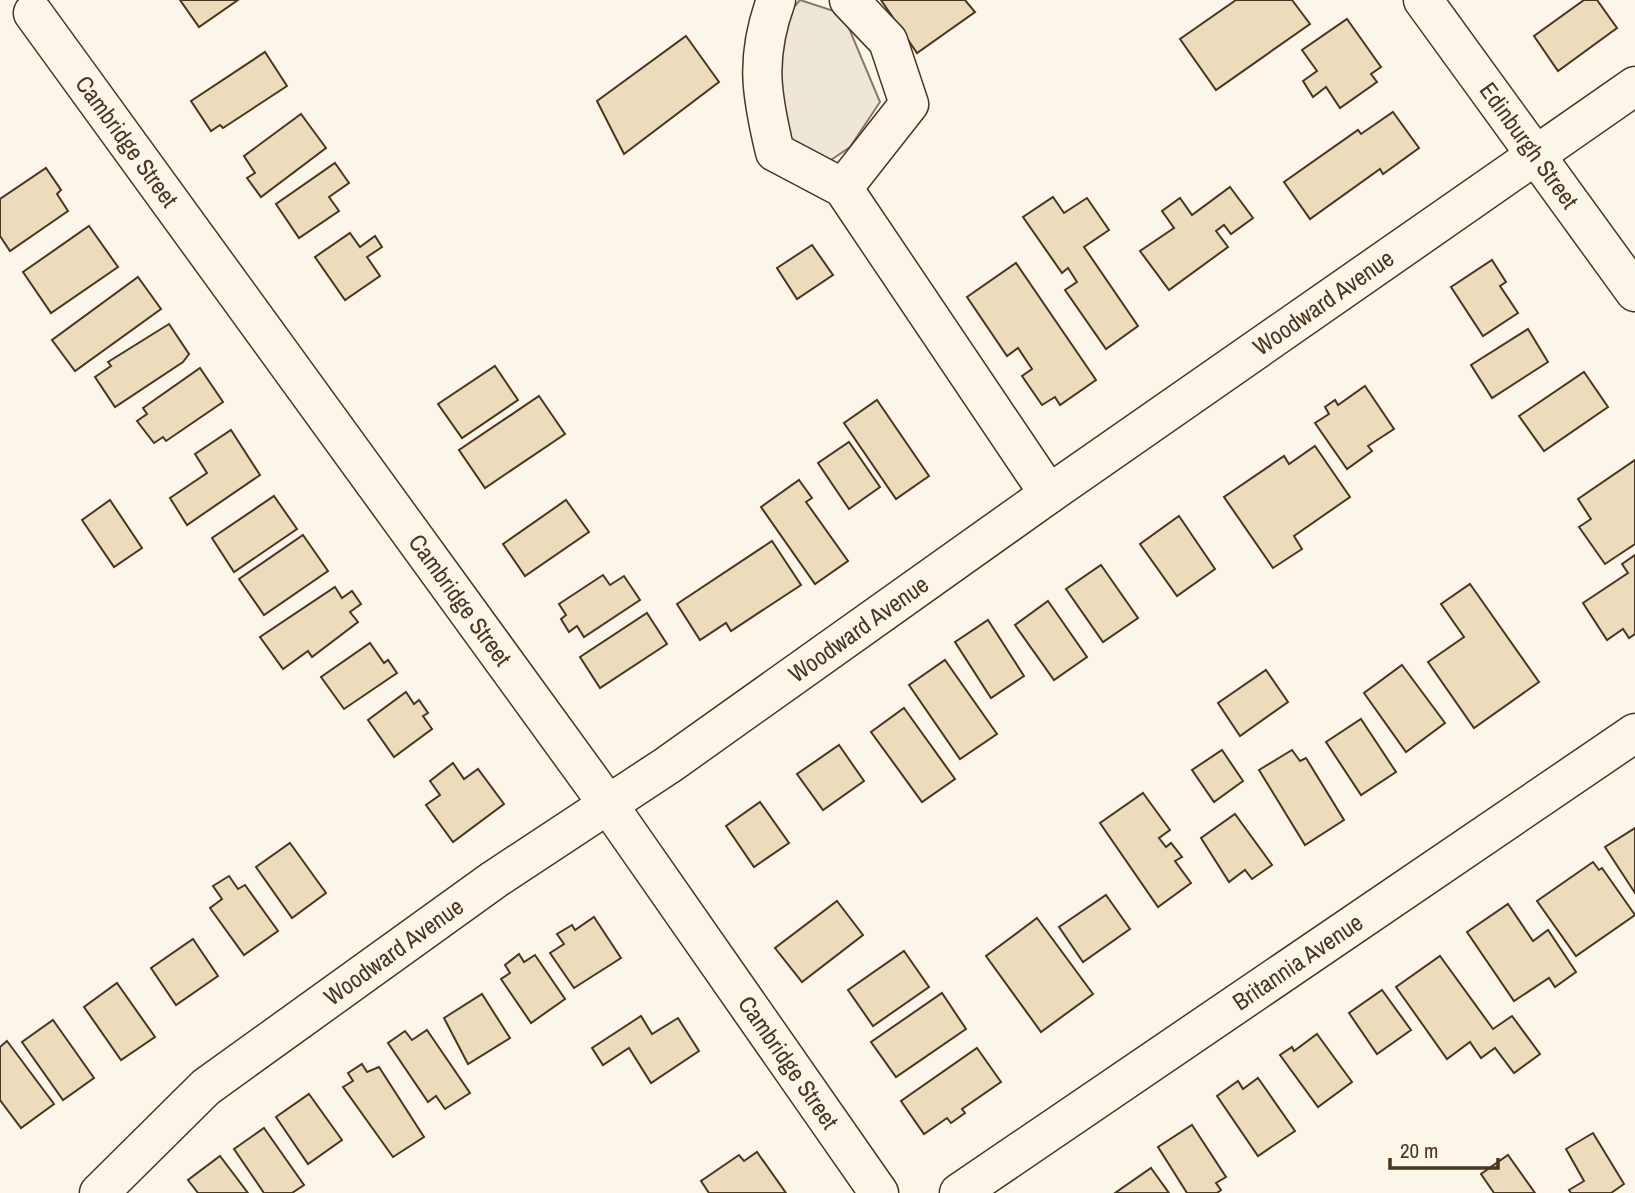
<svg xmlns="http://www.w3.org/2000/svg" width="1635" height="1193" viewBox="0 0 1635 1193" font-family="'Archivo Narrow',sans-serif">
  <style>
    .green { fill: #ede6d9; stroke: #887966; stroke-width: 2 }
    .building { fill: #ecdcbc; stroke: #4a3520; stroke-width: 2 }
    .lines { fill: none; stroke-linecap: round; stroke-linejoin: round }
    .minor-casing { stroke: #4a3520; stroke-width: 41 }
    .minor { stroke: #fbf6e9; stroke-width: 38 }
    .labels { text-anchor: middle; stroke-width: 5; stroke-linejoin: round; paint-order: stroke }
    .street-label { font-size: 24px; fill: #4a3520; stroke: #fbf6e9 }
  </style>
  <rect width="100%" height="100%" fill="#fbf6e9"/>
  <path class="green" d="M800,0L843,14L880,102L850,147L825,164L792,149L776,121L780,23Z"/>
  <g class="building">
    <path d="M180,0H238L199,27Z"/>
    <path d="M881,0H965L975,12L917,53Z"/>
    <path d="M1236,0H1292L1310,24L1216,90L1180,39Z"/>
    <path d="M1584,0H1597L1617,28L1558,71L1534,36Z"/>
    <path d="M1347,19L1381,67L1371,74L1377,82L1340,108L1326,87L1313,97L1303,81L1317,71L1302,50Z"/>
    <path d="M686,36L719,82L624,154L597,101Z"/>
    <path d="M265,52L287,86L223,128L220,125L211,131L191,101Z"/>
    <path d="M1393,112L1419,148L1383,174L1380,169L1310,219L1284,182L1358,130L1361,134Z"/>
    <path d="M301,114L326,148L261,197L247,178L255,173L244,156Z"/>
    <path d="M335,163L349,183L329,197L339,211L299,238L276,204Z"/>
    <path d="M46,168L61,190L57,194L68,211L10,251L0,236V199Z"/>
    <path d="M1230,187L1253,218L1231,234L1224,225L1216,231L1228,247L1169,290L1140,251L1174,228L1162,211L1180,198L1192,215Z"/>
    <path d="M1053,197L1064,213L1087,198L1109,230L1084,247L1138,326L1106,349L1065,290L1077,282L1068,268L1062,273L1023,217Z"/>
    <path d="M89,226L118,267L51,313L23,272Z"/>
    <path d="M350,233L360,247L375,236L382,247L367,257L380,276L345,300L315,257Z"/>
    <path d="M812,245L833,275L797,299L777,268Z"/>
    <path d="M1492,260L1506,282L1500,286L1518,313L1483,336L1451,287Z"/>
    <path d="M1016,263L1096,380L1060,405L1055,397L1042,405L1022,376L1032,369L1018,348L1007,356L967,297Z"/>
    <path d="M138,277L161,309L75,371L52,340Z"/>
    <path d="M169,324L189,354L183,362L115,407L95,377L111,366L108,362Z"/>
    <path d="M1528,329L1548,362L1492,398L1471,365Z"/>
    <path d="M495,366L518,400L462,438L438,404Z"/>
    <path d="M200,368L223,402L166,441L163,437L154,443L137,421L147,414L143,408Z"/>
    <path d="M1584,372L1608,407L1544,451L1519,416Z"/>
    <path d="M1365,386L1394,429L1368,446L1372,451L1347,469L1315,423L1329,414L1325,407L1335,400L1338,405Z"/>
    <path d="M539,396L565,434L485,488L459,450Z"/>
    <path d="M877,400L929,476L896,499L844,423Z"/>
    <path d="M231,430L260,475L187,525L170,498L207,473L195,454Z"/>
    <path d="M849,442L880,487L849,509L818,463Z"/>
    <path d="M1315,446L1350,497L1294,536L1302,549L1273,568L1224,497L1284,456L1289,464Z"/>
    <path d="M1635,460V544L1605,564L1579,527L1591,519L1578,499Z"/>
    <path d="M799,480L812,498L806,502L848,561L815,584L761,507Z"/>
    <path d="M274,496L297,529L234,572L212,538Z"/>
    <path d="M110,500L142,548L114,567L82,520Z"/>
    <path d="M566,500L589,532L525,576L503,544Z"/>
    <path d="M1179,516L1215,569L1177,596L1140,544Z"/>
    <path d="M303,535L328,571L264,615L239,579Z"/>
    <path d="M772,541L801,585L731,631L726,623L700,640L677,604Z"/>
    <path d="M1635,555V634L1629,638L1623,629L1607,640L1583,603L1628,573L1622,564Z"/>
    <path d="M1101,565L1138,618L1103,642L1066,589Z"/>
    <path d="M603,575L610,585L624,576L640,600L584,637L577,626L569,632L561,619L566,615L559,604Z"/>
    <path d="M1470,584L1539,682L1474,728L1428,662L1464,637L1441,604Z"/>
    <path d="M335,587L342,598L352,591L361,604L350,612L358,622L312,657L308,651L283,669L260,637Z"/>
    <path d="M1048,601L1087,657L1054,680L1015,625Z"/>
    <path d="M647,613L667,644L600,688L580,657Z"/>
    <path d="M988,620L1024,676L991,698L955,642Z"/>
    <path d="M370,643L384,663L388,660L397,673L344,709L321,677Z"/>
    <path d="M945,660L997,734L960,759L909,685Z"/>
    <path d="M1402,665L1445,723L1406,752L1364,693Z"/>
    <path d="M1266,670L1288,702L1240,736L1218,703Z"/>
    <path d="M406,692L414,704L419,700L428,713L423,716L432,729L394,757L368,720Z"/>
    <path d="M904,708L955,779L922,802L871,732Z"/>
    <path d="M1361,719L1396,772L1361,795L1326,742Z"/>
    <path d="M839,745L864,781L823,810L797,774Z"/>
    <path d="M1222,750L1243,781L1214,802L1192,770Z"/>
    <path d="M1292,750L1300,761L1306,758L1344,820L1305,845L1259,770Z"/>
    <path d="M453,763L464,779L478,769L504,804L453,842L426,805L440,795L430,781Z"/>
    <path d="M1143,793L1170,830L1159,838L1166,847L1171,843L1182,857L1175,861L1191,883L1158,907L1100,823Z"/>
    <path d="M760,802L789,843L754,867L726,826Z"/>
    <path d="M1235,814L1272,865L1252,879L1245,870L1229,882L1201,838Z"/>
    <path d="M1635,828V893L1605,847Z"/>
    <path d="M290,843L326,893L292,918L256,867Z"/>
    <path d="M1593,862L1599,870L1602,868L1635,915L1576,956L1537,901Z"/>
    <path d="M229,876L238,889L245,885L278,931L244,955L210,908L222,899L213,886Z"/>
    <path d="M1106,895L1130,929L1083,962L1059,927Z"/>
    <path d="M837,901L863,935L802,982L775,948Z"/>
    <path d="M1508,904L1533,941L1548,930L1576,972L1555,987L1549,978L1514,1001L1467,932Z"/>
    <path d="M594,917L621,958L574,988L550,953L564,944L557,934L572,925L575,930Z"/>
    <path d="M1037,918L1093,994L1041,1032L986,956Z"/>
    <path d="M193,939L218,976L176,1005L151,968Z"/>
    <path d="M904,951L929,987L873,1026L848,990Z"/>
    <path d="M519,954L524,962L535,955L565,999L531,1023L501,979L510,973L505,965Z"/>
    <path d="M1440,956L1493,1029L1512,1016L1540,1054L1514,1073L1495,1048L1481,1058L1470,1042L1447,1059L1396,987Z"/>
    <path d="M117,983L155,1037L121,1060L84,1007Z"/>
    <path d="M1382,990L1411,1030L1377,1054L1349,1013Z"/>
    <path d="M942,993L966,1029L896,1077L871,1042Z"/>
    <path d="M482,994L510,1038L468,1064L444,1018Z"/>
    <path d="M641,1016L652,1034L678,1018L699,1051L651,1083L629,1048L603,1065L592,1048Z"/>
    <path d="M53,1020L94,1078L63,1100L22,1042Z"/>
    <path d="M427,1030L470,1093L445,1109L436,1096L428,1102L388,1043L405,1031L412,1040Z"/>
    <path d="M1317,1034L1352,1082L1318,1107L1280,1055L1292,1047L1294,1051Z"/>
    <path d="M7,1041L54,1104L21,1128L0,1100V1047Z"/>
    <path d="M977,1048L1001,1082L962,1109L965,1113L951,1123L947,1118L924,1134L901,1101Z"/>
    <path d="M362,1064L367,1072L379,1067L424,1137L393,1157L343,1087L353,1081L348,1073Z"/>
    <path d="M1258,1078L1295,1131L1258,1156L1217,1096L1238,1081L1243,1089Z"/>
    <path d="M309,1094L342,1140L308,1164L276,1117Z"/>
    <path d="M1192,1125L1226,1177L1216,1183L1221,1190L1217,1193H1187L1158,1147Z"/>
    <path d="M264,1128L304,1185L292,1193H264L234,1149Z"/>
    <path d="M1593,1133L1624,1184L1611,1193H1571L1569,1190L1584,1181L1566,1149Z"/>
    <path d="M757,1152L786,1193H709L701,1181L739,1155L744,1161Z"/>
    <path d="M1508,1155L1535,1193H1494L1481,1174Z"/>
    <path d="M220,1156L248,1193H198L188,1180Z"/>
    <path d="M1151,1168L1169,1193H1115Z"/>
  </g>
  <g class="lines">
    <defs>
      <g id="minor">
        <path d="M776,0C755,58 761,94 775,152L843,188L1049,494"/>
        <path id="s1" d="M1423,0L1635,292"/>
        <path id="s2" d="M33,13L607,803L879,1193"/>
        <path d="M843,188L909,104L888,41L849,0"/>
        <path id="s3" d="M99,1193L206,1087L495,879L668,765L1049,494L1635,86"/>
        <path id="s4" d="M959,1193L1635,733"/>
      </g>
    </defs>
    <use href="#minor" class="minor-casing"/>
    <use href="#minor" class="minor"/>
  </g>
  <g class="labels">
    <g class="street-label">
      <text dy="8" stroke="none"><textPath href="#s2" startOffset="159">Cambridge Street</textPath></text>
      <text dy="8" stroke="none"><textPath href="#s1" startOffset="180">Edinburgh Street</textPath></text>
      <text dy="8" stroke="none"><textPath href="#s3" startOffset="1516">Woodward Avenue</textPath></text>
      <text dy="8" stroke="none"><textPath href="#s2" startOffset="726">Cambridge Street</textPath></text>
      <text dy="8" stroke="none"><textPath href="#s3" startOffset="948">Woodward Avenue</textPath></text>
      <text dy="8" stroke="none"><textPath href="#s3" startOffset="382">Woodward Avenue</textPath></text>
      <text dy="8" stroke="none"><textPath href="#s4" startOffset="410">Britannia Avenue</textPath></text>
      <text dy="8" stroke="none"><textPath href="#s2" startOffset="1293">Cambridge Street</textPath></text>
    </g>
  </g>
  <path d="M1390 1158v10h108v-10" fill="none" stroke="#4a3520" stroke-width="3.5"/>
  <text x="1400" y="1158" font-size="21" fill="#4a3520" stroke="#fbf6e9" stroke-width="5" paint-order="stroke">20 m</text>
</svg>
